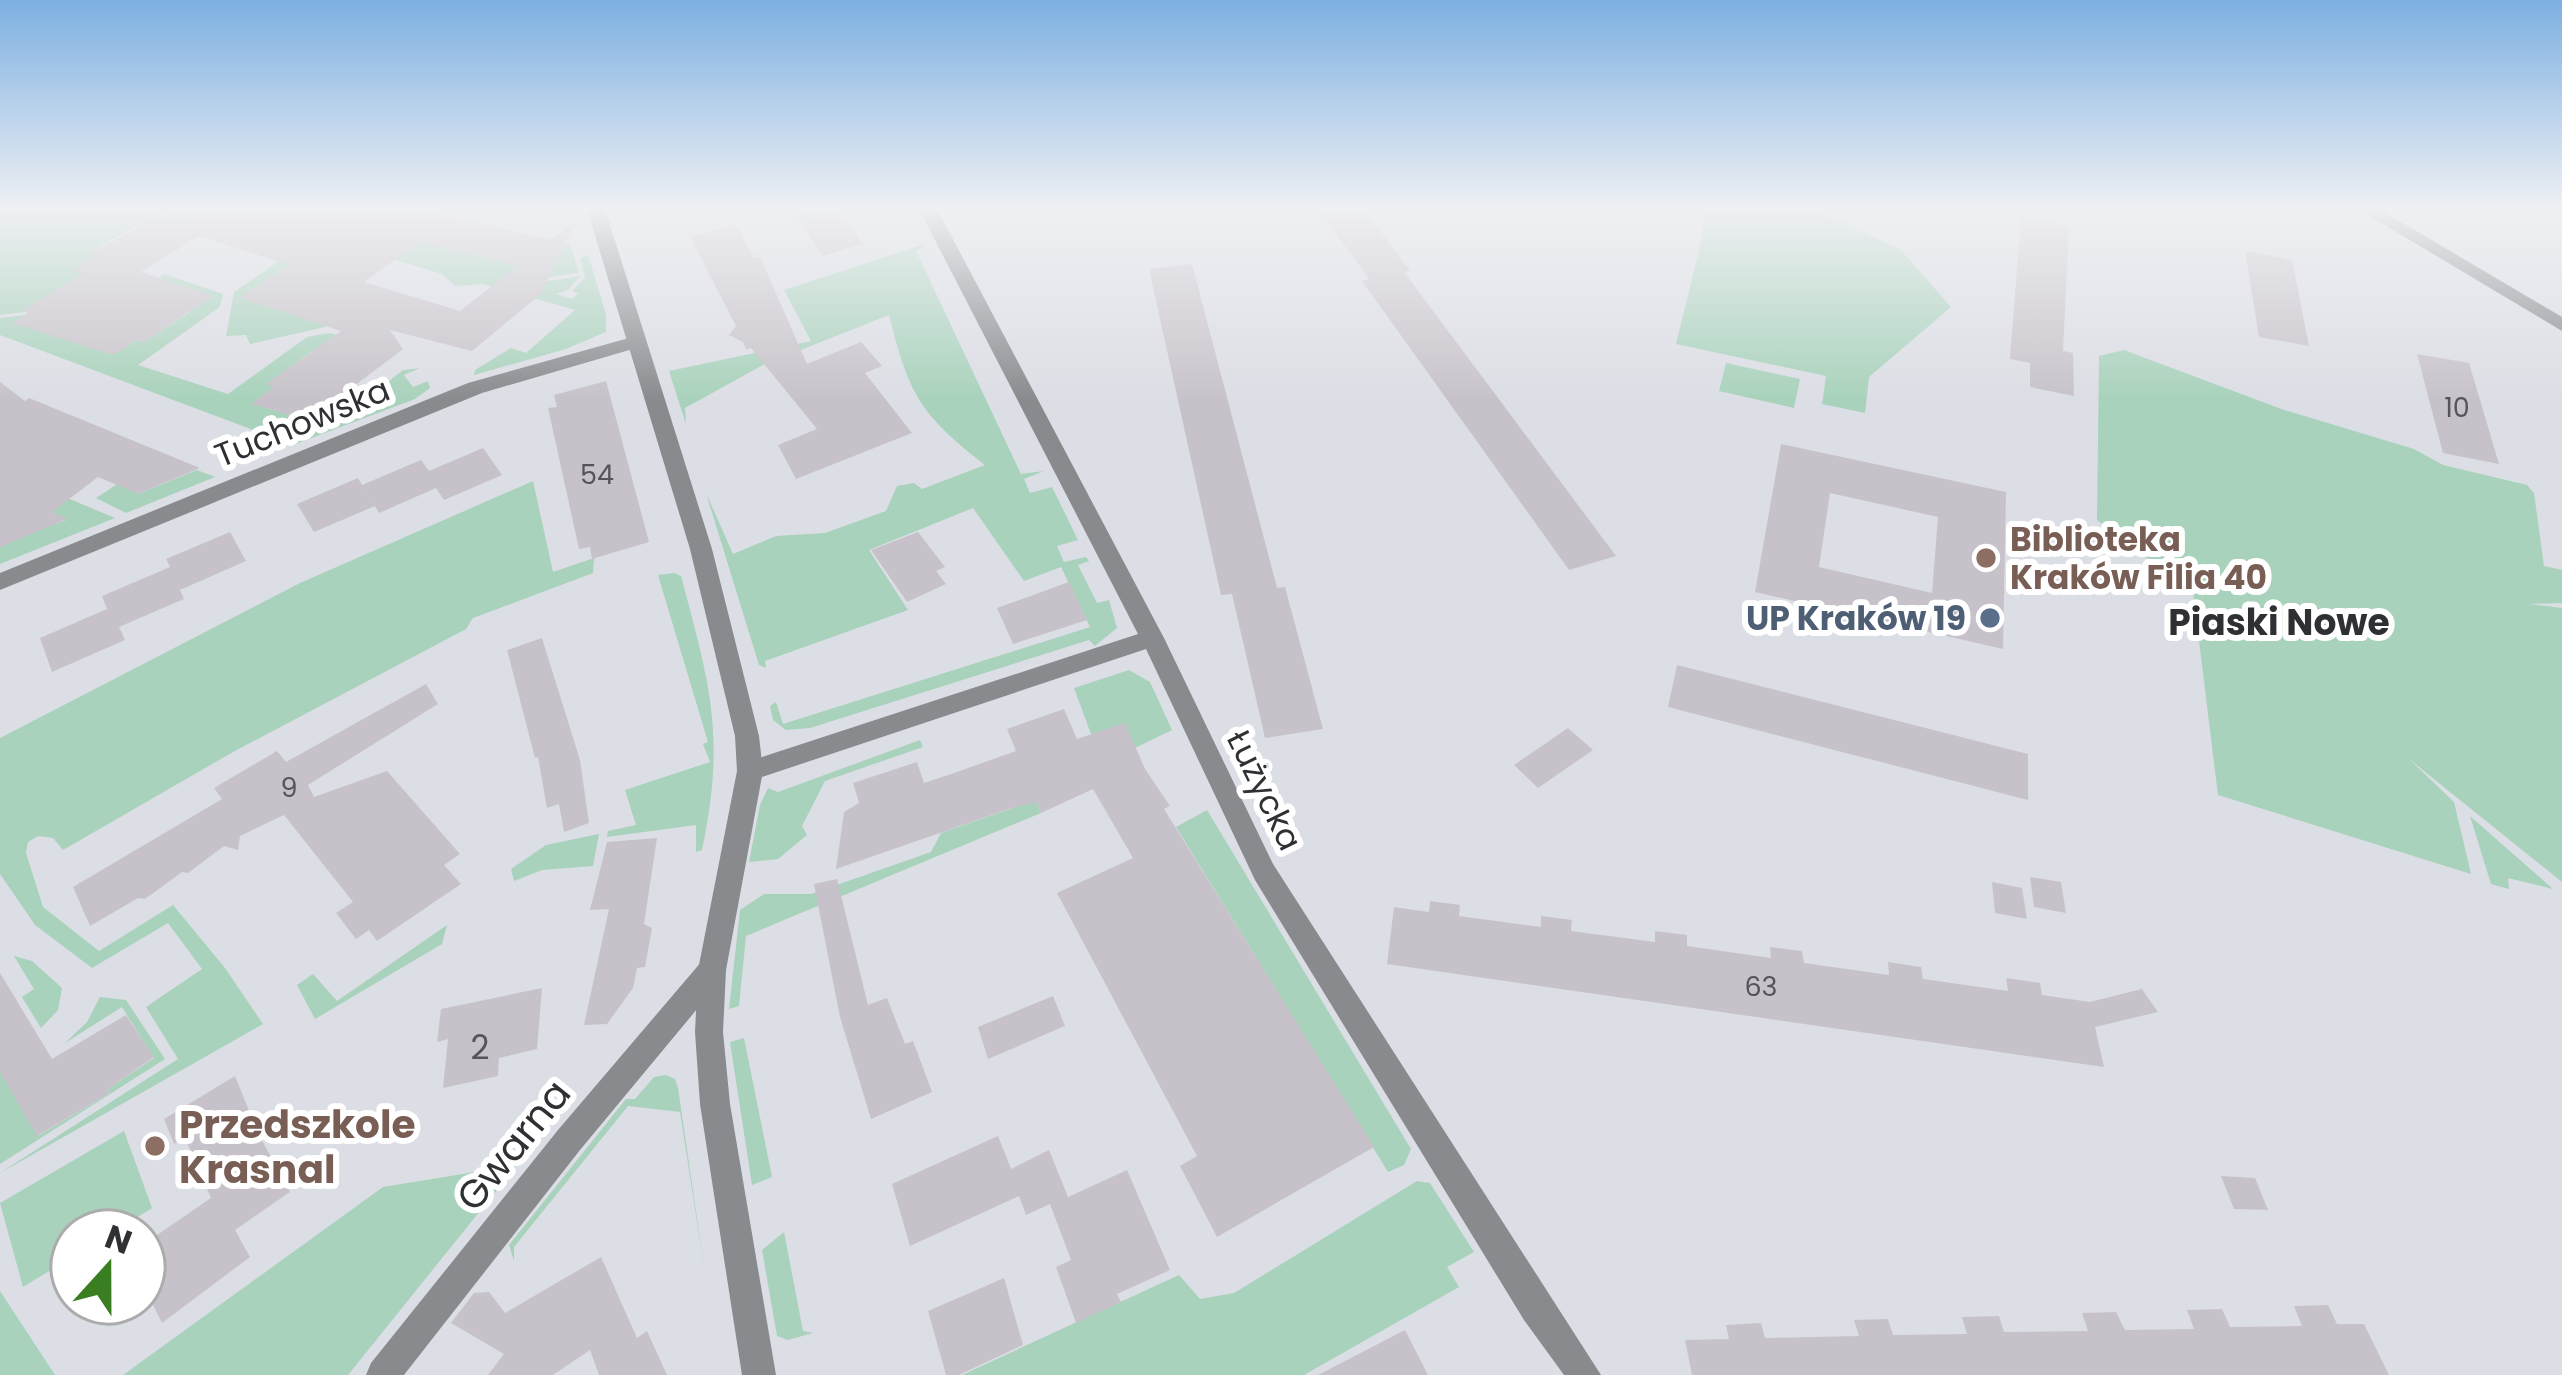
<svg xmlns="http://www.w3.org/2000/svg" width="2562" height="1375" viewBox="0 0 2562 1375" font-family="Poppins,sans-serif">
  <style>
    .green { fill: #a8d2bb }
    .building { fill: #c7c2c9; fill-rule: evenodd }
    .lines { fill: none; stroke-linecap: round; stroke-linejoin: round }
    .minor { fill: #898a8d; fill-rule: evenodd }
    .tertiary { fill: #898a8d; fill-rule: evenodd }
    .education-dot { fill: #8d6e63; stroke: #fff; stroke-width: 4.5 }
    .service-dot { fill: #5c6f8a; stroke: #fff; stroke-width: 4.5 }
    .labels { text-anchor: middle; stroke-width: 12; stroke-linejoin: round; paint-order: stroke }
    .number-label { font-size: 27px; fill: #555458 }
    .street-label { font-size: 33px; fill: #2f3033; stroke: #fff }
    .education-label { font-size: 33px; font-weight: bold; fill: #785e54; stroke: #fff; text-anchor: start }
    .service-label { font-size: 33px; font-weight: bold; fill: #4e5e75; stroke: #fff; text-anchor: end }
    .near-number-label { font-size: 33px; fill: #555458 }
    .neighbourhood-label { font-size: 36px; font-weight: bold; fill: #2f3033; stroke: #fff }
    .near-education-label { font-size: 39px; font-weight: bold; fill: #785e54; stroke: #fff; text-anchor: start }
    .near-street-label { font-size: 39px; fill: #2f3033; stroke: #fff }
  </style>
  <rect width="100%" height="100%" fill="#dcdee5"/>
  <g class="green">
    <path d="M0,209H168L208,221L135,226L90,253L95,256L74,270L105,281L33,311L0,315Z"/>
    <path d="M228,209L570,244L579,273L529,280L530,284L580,276L568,290L556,294L572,299L578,293L572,291L585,278L580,258L588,255L606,314V332L566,349L474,375L475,370L511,348L526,353L575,310L483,284L455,286L442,274Z"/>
    <path d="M1704,209H1814L1900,249L1951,307L1869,377L1865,413L1822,404L1826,376L1676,344L1702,238Z"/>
    <path d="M928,243L916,251L1021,474L1044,471L1024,479L1030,493L1052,487L1078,540L1057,546L1064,562L1086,557L1089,561L1078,565L1097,603L1109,600L1117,628L1095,646L1089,640L810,728L786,730L773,720L770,706L776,702L783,724L1090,627L1061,567L1024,581L973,508L869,550L908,610L765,661L766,668L759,665L706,493L733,554L776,536L825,533L886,511L897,486L914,483L922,489L985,465C920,414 909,395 889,315L763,365L685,408L686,424L669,371L811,341L784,290Z"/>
    <path d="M282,259L297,270L286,267L249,292L379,289L325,327L250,344L246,335L226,336L234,292Z"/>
    <path d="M164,274L223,294L220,307L138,365L228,394L307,337L330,333L395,353L312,351L268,383L274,387L252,404L330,426L344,418L361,419L391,395L384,385L403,370L420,368L404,375L413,387L428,381L430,388L415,399L293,445L0,335V318L32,314L80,344L113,355L137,340L144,342L190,312L206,294L154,281Z"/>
    <path d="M2124,350L2284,410L2414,449L2443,465L2527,485L2534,493L2544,566L2562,570V603L2529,604L2562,608V882L2409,759L2454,802L2471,874L2218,795L2190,568L2146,558L2097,520L2099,356Z"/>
    <path d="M1726,363L1800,379L1794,408L1719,391Z"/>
    <path d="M197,470L215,477L126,513L96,498L119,483L138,494Z"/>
    <path d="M533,481L553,572L594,558L593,573L473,618L466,629L233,752L63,850L53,838L38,836L28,842L26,853L43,907L99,951L173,905L225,968L263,1024L0,1173L178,1059L146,1007L202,969L168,923L92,968L35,925L0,874V738L300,583Z"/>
    <path d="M65,497L115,518L0,564V543L66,520L52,512Z"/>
    <path d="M674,573L681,576C710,685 726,736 702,850L696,852V825L607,837L608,831L636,825L625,790L710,762L703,744L708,742L658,575Z"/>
    <path d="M1129,670L1150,682L1172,730L1102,764L1074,688Z"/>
    <path d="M920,740L923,747L825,781L802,826L807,835L778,859L749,862L760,805L768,788L778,792Z"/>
    <path d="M1036,800L1041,813L746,936L739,1006L729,1009L740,910L764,894H811L931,852L941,833Z"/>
    <path d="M1207,810L1411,1149L1404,1165L1388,1172L1176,827Z"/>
    <path d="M2470,816L2553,889L2508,878L2509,889L2491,884Z"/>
    <path d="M599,834L593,866L542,870L514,881L511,869L546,845Z"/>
    <path d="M447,925L442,944L315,1019L297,985L313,974L337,1001Z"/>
    <path d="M14,956L32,961L62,988L58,1010L41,1028L22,997L34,989Z"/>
    <path d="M100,997L126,1000L165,1059L0,1164V1063L38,1136L110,1093L108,1089L154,1058L122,1007L65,1043L87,1022Z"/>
    <path d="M744,1038L772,1177L752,1185L730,1042Z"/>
    <path d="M666,1075L675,1079L678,1088L705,1273L680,1112L628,1106L514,1247V1261L509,1245L626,1099H635L654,1077Z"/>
    <path d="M124,1131L152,1208L115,1231H72V1257L23,1287L0,1203Z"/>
    <path d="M517,1165L348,1375H123L383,1187Z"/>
    <path d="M1417,1181L1430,1183L1474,1252L1447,1267L1459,1287L1304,1375H962L1179,1275L1200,1299L1234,1293Z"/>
    <path d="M784,1232L803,1331L813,1333L788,1340L777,1336L762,1250Z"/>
    <path d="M0,1291L55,1375H0Z"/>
  </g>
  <g class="building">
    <path d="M184,209H421L551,240L576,221L541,294L472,351L390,330L403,349L309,420L251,404L274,387L266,384L341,331L240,298L289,265L199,236L141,272L213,296L144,342L137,340L113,355L12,323L28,313L22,311L83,274L73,270L95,256L89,254L163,215L182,221ZM420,242L510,264L518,266L460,311L364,282Z"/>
    <path d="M792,209H840L863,244L823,256Z"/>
    <path d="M1318,209H1364L1410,271L1404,272L1616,556L1569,570L1362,281L1369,279Z"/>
    <path d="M2021,217L2069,226L2063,351L2073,353L2074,396L2030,387V363L2010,359Z"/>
    <path d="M735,224L755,258L760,257L807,364L861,342L882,366L865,373L912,433L796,479L778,445L817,429L751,348L746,349L743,342L729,335L736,326L690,237Z"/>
    <path d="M2245,251L2292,260L2309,346L2259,337Z"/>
    <path d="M1192,264L1277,588L1285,587L1323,729L1265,738L1232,594L1221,595L1149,269Z"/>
    <path d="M2417,354L2469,363L2499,464L2443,453Z"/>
    <path d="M606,381L649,542L592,559L590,547L579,549L548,408L557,407L554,395Z"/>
    <path d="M0,382L25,401L29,398L200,468L138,494L98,477L52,512L67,519L0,547Z"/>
    <path d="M1781,444L2006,492L2003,649L1755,592ZM1830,493L1938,517L1932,593L1819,567Z"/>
    <path d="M483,448L502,475L444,500L436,488L379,513L362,485L421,460L429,471Z"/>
    <path d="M358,478L375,506L314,532L297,504Z"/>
    <path d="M230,532L246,561L180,590L184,599L119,627L125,640L52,672L40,638L107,609L102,596L170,567L166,559Z"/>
    <path d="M918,532L945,567L936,571L946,584L907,602L871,550Z"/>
    <path d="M1069,582L1087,620L1013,644L997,608Z"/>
    <path d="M542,638L580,760L589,823L564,832L559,804L547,808L538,757L535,758L507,650Z"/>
    <path d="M1677,665L2028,754V800L1668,707Z"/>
    <path d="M426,684L438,704L308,785L314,797L387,771L460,854L444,865L461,884L377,941L369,930L356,939L336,913L353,902L284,815L240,836L238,850L224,846L188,873L182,872L145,899L138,898L90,926L73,887L222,799L214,788L277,751L286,762Z"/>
    <path d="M1064,709L1077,739L1125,723L1145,769L1170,806L1164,809L1374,1147L1217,1237L1180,1166L1197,1156L1057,893L1133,858L1093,789L1041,813L1037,802L1012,808L836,869L844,812L859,803L853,783L917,762L924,783L954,773L1016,751L1007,729Z"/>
    <path d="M1568,728L1593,750L1538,788L1514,765Z"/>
    <path d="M657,838L644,924L652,928L645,967L637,968L633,988L607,1024L584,1025L609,909L590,910L607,842Z"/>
    <path d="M2030,877L2061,882L2066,913L2034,907Z"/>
    <path d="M837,879L868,1005L887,998L905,1044L913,1041L932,1092L871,1119L840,1017L814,884Z"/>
    <path d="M1992,882L2022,888L2027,919L1995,913Z"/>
    <path d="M1430,901L1460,905L1459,916L1541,927V916L1572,920L1571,931L1655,942V931L1687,935V946L1771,958L1770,947L1802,951L1804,963L1889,975L1888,962L1921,967L1923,979L2008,991L2006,978L2040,983L2042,995L2090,1002L2142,989L2158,1012L2095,1027L2104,1067L1387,964L1394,907L1429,912Z"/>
    <path d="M0,973L52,1059L126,1015L154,1057L108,1089L110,1093L37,1136L0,1072Z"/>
    <path d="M542,988L537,1049L499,1058L498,1076L443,1088L448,1039L437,1042L441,1009Z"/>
    <path d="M1053,996L1065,1026L988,1059L978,1027Z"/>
    <path d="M235,1076L258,1133L290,1192L235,1230L250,1257L162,1323L144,1287V1244L211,1198L185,1138L174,1144L164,1119Z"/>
    <path d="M998,1136L1011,1169L1049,1150L1068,1197L1127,1170L1170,1270L1117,1294L1121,1302L1076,1323L1056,1267L1071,1260L1050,1204L1026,1215L1019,1196L910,1246L892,1184Z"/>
    <path d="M2221,1176L2255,1178L2268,1210L2234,1209Z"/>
    <path d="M601,1257L637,1338L647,1331L667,1375H599L590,1350L553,1375H488L504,1354L451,1323L474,1293L489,1292L505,1313Z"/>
    <path d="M1004,1278L1023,1345L959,1375H946L928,1311Z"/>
    <path d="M2328,1305L2337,1324H2364L2389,1375H1692L1685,1340L1729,1339L1726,1325L1761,1323L1765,1338L1859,1336L1854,1320L1888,1319L1893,1335L1967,1334L1962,1317L1999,1316L2004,1332L2088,1331L2082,1313L2116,1312L2125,1330L2194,1329L2187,1310L2222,1309L2230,1327L2302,1326L2294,1306Z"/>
    <path d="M1405,1330L1428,1375H1318Z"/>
  </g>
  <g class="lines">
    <g class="minor">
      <path d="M919,209H937L1164,638L1273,864L1601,1375H1564L1524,1320L1255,880L1146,649L750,781L741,778L737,771L741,764L1138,634Z"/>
      <path d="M2358,209H2379L2562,317V331Z"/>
      <path d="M636,336L643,338V346L482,393L0,590V573L468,383Z"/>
      <path d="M712,957L722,961L726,970L722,979L580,1150L404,1375H366L371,1363L558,1130L702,961Z"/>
    </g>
    <path class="tertiary" d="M587,209H605L712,549L759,736L763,771L726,970L723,1032L730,1104L776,1375H742L700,1104L695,1032L698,970L737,771L735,736L690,549Z"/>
  </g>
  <linearGradient id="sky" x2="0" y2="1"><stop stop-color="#7db0e2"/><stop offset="0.52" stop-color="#eff0f3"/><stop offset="1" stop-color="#eff0f3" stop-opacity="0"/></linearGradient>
  <rect width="2562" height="401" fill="url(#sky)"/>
  <g class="education-dot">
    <circle cx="1986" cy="558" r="12"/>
    <circle cx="155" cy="1146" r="12"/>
  </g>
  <circle class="service-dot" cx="1990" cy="618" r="12"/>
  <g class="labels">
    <g class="number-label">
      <text x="2457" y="417">10</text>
      <text x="597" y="484">54</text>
      <text x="289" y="797">9</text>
      <text x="1761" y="996">63</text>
    </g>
    <g class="street-label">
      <text transform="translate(302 422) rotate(-22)" y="12">Tuchowska</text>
      <text transform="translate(1265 790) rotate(64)" y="12">Łużycka</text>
    </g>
    <g class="education-label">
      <text x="2010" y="551">Biblioteka<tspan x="2010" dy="38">Kraków Filia 40</tspan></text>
    </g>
    <g class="service-label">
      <text x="1966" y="630">UP Kraków 19</text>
    </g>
    <g class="near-number-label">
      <text x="480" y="1059">2</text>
    </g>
    <g class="neighbourhood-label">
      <text x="2279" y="635">Piaski Nowe</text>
    </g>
    <g class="near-education-label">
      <text x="179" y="1138">Przedszkole<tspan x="179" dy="45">Krasnal</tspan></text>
    </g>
    <g class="near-street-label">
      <text transform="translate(513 1145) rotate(-51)" y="14">Gwarna</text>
    </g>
  </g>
  <g transform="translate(108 1267) rotate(21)"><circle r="57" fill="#ffffff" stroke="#acacad" stroke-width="3"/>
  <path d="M0-9L21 45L0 30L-21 45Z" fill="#397f22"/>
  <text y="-18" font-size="33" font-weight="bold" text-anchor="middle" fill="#2f3033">N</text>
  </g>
</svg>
